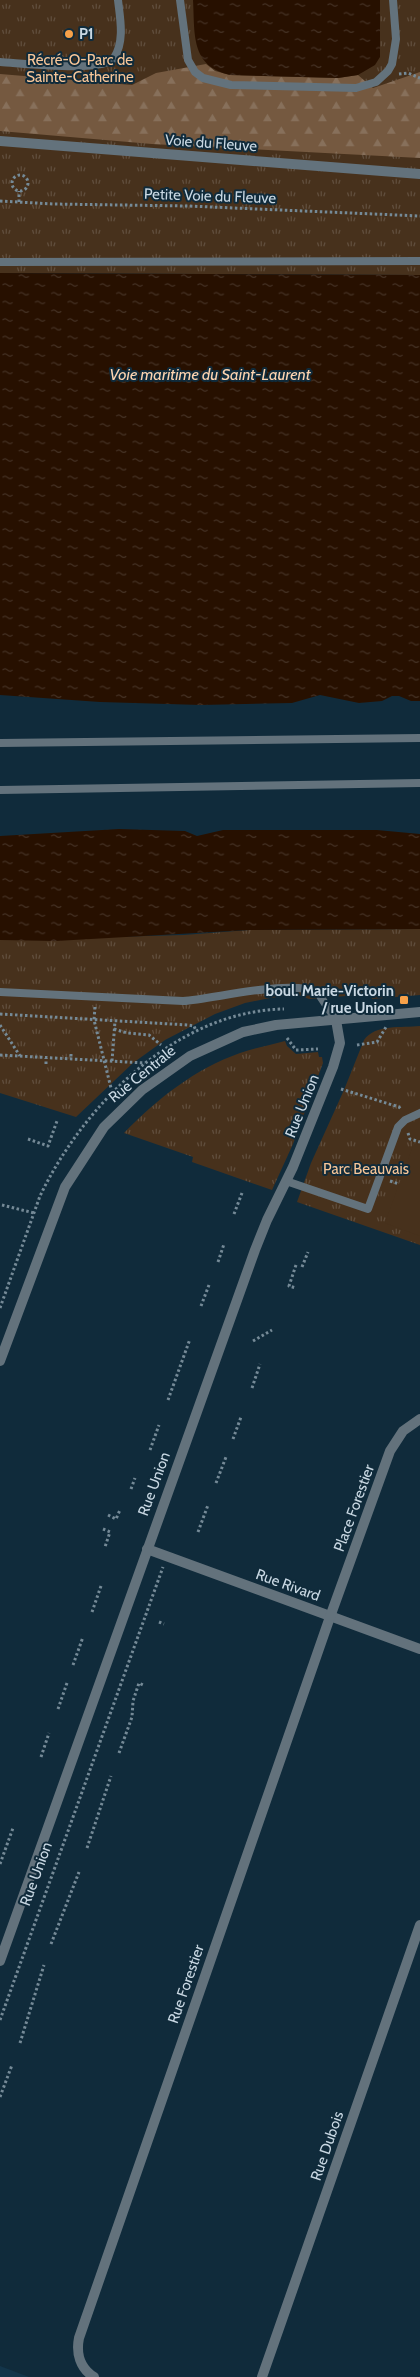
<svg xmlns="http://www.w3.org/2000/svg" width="420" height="2377" viewBox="0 0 420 2377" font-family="Cabin,sans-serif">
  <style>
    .built { fill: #13354a }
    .grass { fill: url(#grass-tufts) }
    .forest { fill: url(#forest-firs) }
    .pitch { fill: #47311c }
    .water { fill: url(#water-ripples) }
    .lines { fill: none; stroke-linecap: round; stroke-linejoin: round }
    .path { stroke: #758a97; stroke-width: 3; stroke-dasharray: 2.5 2.5; stroke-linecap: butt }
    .service { stroke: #63727c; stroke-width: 8 }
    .minor { stroke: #63727c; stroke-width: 10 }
    .tertiary { stroke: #63727c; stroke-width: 10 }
    .poi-dot { fill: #f7a149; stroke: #102b3b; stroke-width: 2 }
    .labels { text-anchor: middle; stroke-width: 4; stroke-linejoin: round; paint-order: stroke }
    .poi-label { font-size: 15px; font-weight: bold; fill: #c9d8e3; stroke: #102b3b; text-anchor: start }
    .park-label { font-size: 15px; fill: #f8c698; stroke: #102b3b }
    .street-label { font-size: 15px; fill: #c9d8e3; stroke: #102b3b }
    .water-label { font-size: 16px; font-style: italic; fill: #fdd4b0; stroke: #102b3b }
  </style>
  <defs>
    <pattern id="grass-tufts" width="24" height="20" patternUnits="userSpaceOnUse" patternTransform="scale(1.25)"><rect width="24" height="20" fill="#47311c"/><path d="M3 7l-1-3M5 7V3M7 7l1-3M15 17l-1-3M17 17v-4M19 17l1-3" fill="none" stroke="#604e3d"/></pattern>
    <pattern id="forest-firs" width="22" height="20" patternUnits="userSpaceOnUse" patternTransform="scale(1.25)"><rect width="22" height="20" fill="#755940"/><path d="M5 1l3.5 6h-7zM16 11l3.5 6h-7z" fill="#87705b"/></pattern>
    <pattern id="water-ripples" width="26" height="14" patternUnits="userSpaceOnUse" patternTransform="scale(1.25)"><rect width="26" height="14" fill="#271000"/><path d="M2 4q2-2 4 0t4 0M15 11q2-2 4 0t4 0" fill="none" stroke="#453225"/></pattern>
  </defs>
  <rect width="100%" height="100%" fill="#102b3b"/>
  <path class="built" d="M0,2366L29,2377H0Z"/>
  <g class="grass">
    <path d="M0,0H420V275L0,273Z"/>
    <path d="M420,929V995L372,999L371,994L309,999L298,995L270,998L245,1003L215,1014L165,1040L133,1063L76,1117L0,1093V940L184,935L249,930Z"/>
    <path d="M420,1026V1245L297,1202L311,1163L344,1090L364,1040C375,1024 402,1028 420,1026Z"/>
    <path d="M285,1041L287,1046L296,1054L318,1052L319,1057H322L323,1063L293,1144L272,1190L192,1162L193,1157L124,1133C158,1098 195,1069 240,1053C255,1048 270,1045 285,1041Z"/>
  </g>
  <path class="forest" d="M206,64L215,71L230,75L338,78L358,75L373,88L420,72V158L152,144L0,131V74L132,85L156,73Z"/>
  <path class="pitch" d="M414,1143L420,1145V1236L385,1223Z"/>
  <g class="water">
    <path d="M193,0H380V57L375,65L358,75L338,78L230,75C190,66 195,33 193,0Z"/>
    <path d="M0,273L420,275V701H411L399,696H392L382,701L359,703L320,695L292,703L201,705L100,702L0,695Z"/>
    <path d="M119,829L185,831L197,836L223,830H377L420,834V929L249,930L56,941L0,940V836Z"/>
  </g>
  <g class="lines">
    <g class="path">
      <path d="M399,74L408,73L420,78"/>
      <circle cx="20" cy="183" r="8"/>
      <path d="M0,201L53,204L188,206L420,216"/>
      <path d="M19,202V191"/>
      <path d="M95,1007L94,1020L112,1092"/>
      <path d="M0,1014L188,1025L194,1026L196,1031"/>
      <path d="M0,1025L20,1056"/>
      <path d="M114,1029L127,1033L149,1035L161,1045"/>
      <path d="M287,1038L296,1050L318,1049"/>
      <path d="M357,1045L377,1042L386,1027"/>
      <path d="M71,1054V1059"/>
      <path d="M0,1055L145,1063"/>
      <path d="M112,1061L115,1021"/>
      <path d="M46,1064V1058"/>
      <path d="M341,1089L399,1107L402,1110"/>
      <path d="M408,1133L410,1139L420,1142"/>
      <path d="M28,1139L48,1146L57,1121"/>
      <path d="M390,1181L399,1184"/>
      <path d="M2,1205L34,1213"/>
      <path d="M234,1214L242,1193"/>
      <path d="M218,1262L224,1244"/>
      <path d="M296,1265L289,1286L296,1288"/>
      <path d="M302,1267L308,1252"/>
      <path d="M201,1306L209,1285"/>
      <path d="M0,1308L40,1196C84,1104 177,1011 284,1009"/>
      <path d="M253,1341L272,1330"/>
      <path d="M252,1388L260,1364"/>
      <path d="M168,1400L190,1339"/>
      <path d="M233,1439L241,1417"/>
      <path d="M150,1450L159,1425"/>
      <path d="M216,1483L226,1457"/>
      <path d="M131,1489L135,1478"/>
      <path d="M108,1515L116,1519L120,1510"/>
      <path d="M103,1529L110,1532L105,1547"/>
      <path d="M198,1532L208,1505"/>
      <path d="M92,1612L101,1586"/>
      <path d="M159,1622L164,1624"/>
      <path d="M73,1665L83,1637"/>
      <path d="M58,1709L67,1683"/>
      <path d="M119,1753L132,1717L133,1701L139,1683L143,1685"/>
      <path d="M41,1757L49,1733"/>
      <path d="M87,1848L111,1776"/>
      <path d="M0,1864L13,1828"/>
      <path d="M51,1944L79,1872"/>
      <path d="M0,2020L163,1567"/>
      <path d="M20,2043L44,1965"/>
      <path d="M0,2097L12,2065"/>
    </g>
    <g class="service">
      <path d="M180,0L188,60L195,72L203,78L231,85L356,88L376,82L388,71L392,64L396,39L393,0"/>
      <path d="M0,62C21,63 104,73 114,58C125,41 120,18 118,0"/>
      <path d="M0,262L420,261"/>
      <path d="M0,743L420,738"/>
      <path d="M0,790L420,783"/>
      <path d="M0,992L183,1001C215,999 293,978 318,993L336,1020"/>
      <path d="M286,1181L368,1209L398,1127L405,1120L420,1113"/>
    </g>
    <g class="minor">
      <path d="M0,141L420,174"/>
      <path d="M147,1549L420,1649"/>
      <path d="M0,1961L255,1250L267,1220L293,1167L333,1067L340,1043L336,1020"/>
      <path d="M94,2377C80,2368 76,2353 79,2338L330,1617L390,1451L403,1431L420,1419"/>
      <path d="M262,2377L420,1925"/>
    </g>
    <path class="tertiary" d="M0,1361L65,1187L104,1127L142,1090L190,1056L243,1032L276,1025L420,1012"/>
  </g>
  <g class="poi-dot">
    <circle cx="69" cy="34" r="5"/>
    <rect x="399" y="995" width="10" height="10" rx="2.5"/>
  </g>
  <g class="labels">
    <g class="poi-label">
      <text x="79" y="39">P1</text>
      <text x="394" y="996" text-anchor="end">boul. Marie-Victorin<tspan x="394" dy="17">/ rue Union</tspan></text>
    </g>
    <g class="park-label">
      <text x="80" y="65">Récré-O-Parc de<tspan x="80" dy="17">Sainte-Catherine</tspan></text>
      <text x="366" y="1174">Parc Beauvais</text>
    </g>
    <g class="street-label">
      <text transform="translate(211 143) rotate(4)" y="5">Voie du Fleuve</text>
      <text transform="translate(210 196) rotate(2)" y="5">Petite Voie du Fleuve</text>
      <text transform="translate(142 1074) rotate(-39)" y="5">Rue Centrale</text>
      <text transform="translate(302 1106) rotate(-68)" y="5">Rue Union</text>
      <text transform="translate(154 1484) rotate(-70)" y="5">Rue Union</text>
      <text transform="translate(354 1508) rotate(-70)" y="5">Place Forestier</text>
      <text transform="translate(288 1585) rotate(20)" y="5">Rue Rivard</text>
      <text transform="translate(36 1874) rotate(-70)" y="5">Rue Union</text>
      <text transform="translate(186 1984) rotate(-71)" y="5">Rue Forestier</text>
      <text transform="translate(327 2146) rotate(-71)" y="5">Rue Dubois</text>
    </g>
    <g class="water-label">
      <text x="210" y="380">Voie maritime du Saint-Laurent</text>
    </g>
  </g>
</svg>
